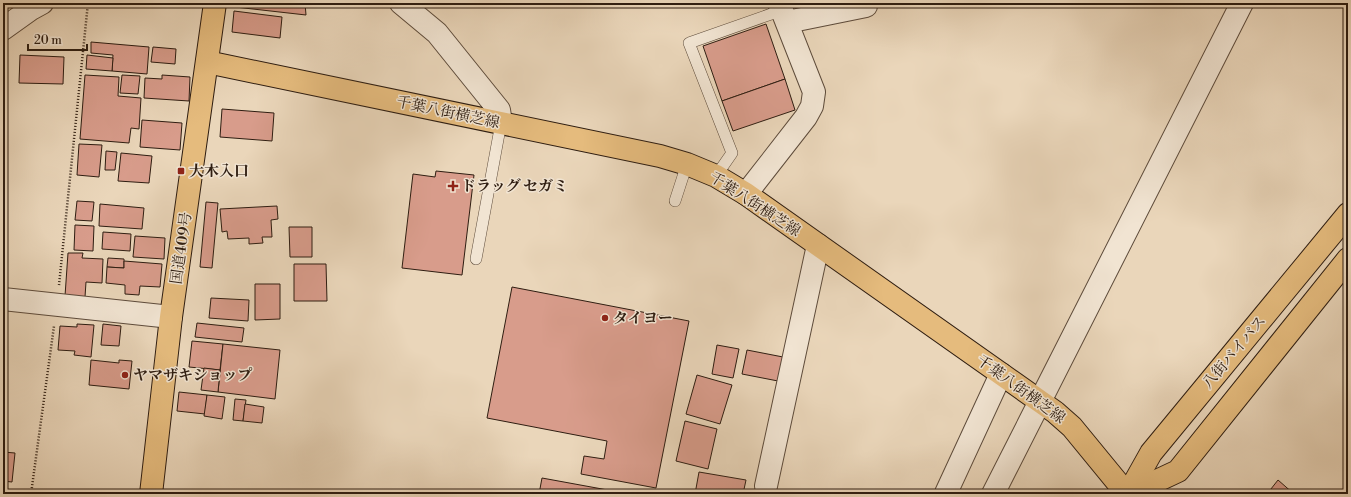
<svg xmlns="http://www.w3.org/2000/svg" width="1351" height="497" viewBox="0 0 1351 497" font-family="'Libre Bodoni','Noto Serif JP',serif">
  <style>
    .building { fill: #d89c8b; stroke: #2e1d11 }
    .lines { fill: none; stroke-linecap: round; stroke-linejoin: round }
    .lane-casing { stroke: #5d4b3b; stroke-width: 12 }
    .street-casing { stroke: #5d4b3b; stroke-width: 24 }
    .primary-casing { stroke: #2e1d11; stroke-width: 24 }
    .highway-casing { stroke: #2e1d11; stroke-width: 24 }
    .path { stroke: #2e1d11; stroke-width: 2.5; stroke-dasharray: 1 2; stroke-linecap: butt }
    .lane { stroke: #f1e4d2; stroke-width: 11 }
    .street { stroke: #f1e4d2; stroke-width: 22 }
    .primary { stroke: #e5bb7d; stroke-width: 22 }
    .highway { stroke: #e5bb7d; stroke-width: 22 }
    .poi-dot { fill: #8f2418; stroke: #f1e4d2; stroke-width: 1.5 }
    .labels { text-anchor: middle; stroke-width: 3; stroke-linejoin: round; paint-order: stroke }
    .street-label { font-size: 15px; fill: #2e1d11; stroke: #f1e4d2 }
    .poi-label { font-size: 15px; font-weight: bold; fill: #2e1d11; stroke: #f1e4d2; text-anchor: start }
  </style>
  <rect width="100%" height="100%" fill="#ead6ba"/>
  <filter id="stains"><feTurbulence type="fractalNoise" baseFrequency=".005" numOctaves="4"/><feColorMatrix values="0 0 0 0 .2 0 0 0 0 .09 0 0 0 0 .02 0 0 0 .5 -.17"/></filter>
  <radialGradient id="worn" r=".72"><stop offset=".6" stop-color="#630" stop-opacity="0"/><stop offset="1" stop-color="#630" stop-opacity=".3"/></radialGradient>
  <g class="building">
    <path d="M167,3H201V6Z"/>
    <path d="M236,3H305L306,15L235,7Z"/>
    <path d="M234,11L282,17L280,38L232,32Z"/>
    <path d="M766,24L785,79L722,101L703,46Z"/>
    <path d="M91,42L149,47L147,74L112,71L113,55L91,53Z"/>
    <path d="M153,47L176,49L175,64L151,62Z"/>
    <path d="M20,55L64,57L63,84L19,83Z"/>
    <path d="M87,55L113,58L112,71L86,69Z"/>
    <path d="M3,56H7L6,78H3Z"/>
    <path d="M85,75L119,77L118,96L141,98L139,129L131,128L129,143L80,139Z"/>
    <path d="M122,75L140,76L138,94L120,93Z"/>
    <path d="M162,75L190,77L189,101L144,98L145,78L162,79Z"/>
    <path d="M785,79L795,110L733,131L722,101Z"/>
    <path d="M222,109L274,113L272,141L220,137Z"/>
    <path d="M142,120L182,123L180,150L140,147Z"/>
    <path d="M79,144L102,145L99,177L77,175Z"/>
    <path d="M106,151L117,152L115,170H105Z"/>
    <path d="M121,153L152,156L149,183L118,181Z"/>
    <path d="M436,171L474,175L462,275L402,268L413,174L435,177Z"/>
    <path d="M77,201L94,202L92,221L75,220Z"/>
    <path d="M206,202L218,203L212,268L200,267Z"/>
    <path d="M100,204L144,208L142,229L99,226Z"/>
    <path d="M277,206L278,219L271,220L272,237H262L263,243L249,244V238L228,239L227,231L222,232L220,209Z"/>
    <path d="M3,208H6L3,234Z"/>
    <path d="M75,225L94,226L93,251L74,250Z"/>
    <path d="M289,227H312V257H290Z"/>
    <path d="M103,232L131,234L130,251L102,249Z"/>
    <path d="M135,236L165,238L164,259L133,257Z"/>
    <path d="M68,253H83L82,258L103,259L102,283L86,282L85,297L65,296Z"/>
    <path d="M108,258L124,259V268L107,267Z"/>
    <path d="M124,261L162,264L160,287L140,286L139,295L125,294V285L106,283L107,267L124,268Z"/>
    <path d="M294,264H326L327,301H294Z"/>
    <path d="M255,284H280V319L255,320Z"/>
    <path d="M512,287L689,321L656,488L581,474L584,456L604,459L607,441L487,418Z"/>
    <path d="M211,298L249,300L248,321L209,318Z"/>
    <path d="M197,323L244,328L242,342L195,337Z"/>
    <path d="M77,324L94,325L91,357L74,355L75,351L58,350L60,326L77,327Z"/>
    <path d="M103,324L121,326L119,346L101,345Z"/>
    <path d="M192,341L223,344L220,370L189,367Z"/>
    <path d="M223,344L280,350L275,399L218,392Z"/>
    <path d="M717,345L739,349L733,378L712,374Z"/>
    <path d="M747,350L783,357L778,381L742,374Z"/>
    <path d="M91,360L119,363V360L132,361L129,389L89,385Z"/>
    <path d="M204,368L220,370L218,392L201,390Z"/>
    <path d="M697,375L732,385L720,424L686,414Z"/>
    <path d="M179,392L207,395L205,414L177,411Z"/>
    <path d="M207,395L225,397L222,419L204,416Z"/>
    <path d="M235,399L246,400L243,421L233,420Z"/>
    <path d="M245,404L264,407L262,423L243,421Z"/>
    <path d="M685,421L717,429L708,469L676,461Z"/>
    <path d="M3,452L15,453L12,482L3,481Z"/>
    <path d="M699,472L746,480L743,494H695Z"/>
    <path d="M542,478L624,493V494H539Z"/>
    <path d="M1278,480L1294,494H1267Z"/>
  </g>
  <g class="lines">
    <defs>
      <g id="lane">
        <path d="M716,176L732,153L689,43L774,13"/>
        <path d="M675,201L687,164"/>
        <path d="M476,259L501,123"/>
      </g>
      <g id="street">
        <path d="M401,3L437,33L499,110L501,123"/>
        <path d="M787,22L866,6V3"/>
        <path d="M3,29L31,9L42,3"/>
        <path d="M746,194L806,117L812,106L814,92L779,3"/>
        <path d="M3,299L171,317"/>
        <path d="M766,486L818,245"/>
        <path d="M946,493L1001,374"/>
        <path d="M993,494L1242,3"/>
      </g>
      <g id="primary">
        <path d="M207,62L660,156L687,164L716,176L746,194L1055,412L1072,427L1127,494"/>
        <path d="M1128,494L1151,453L1348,214"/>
        <path d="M1129,494L1178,471L1348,259"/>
      </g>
      <path id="highway" d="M151,494L171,317L215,3"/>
    </defs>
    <use href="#lane" class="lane-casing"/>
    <use href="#street" class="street-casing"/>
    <use href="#primary" class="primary-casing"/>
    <use href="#highway" class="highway-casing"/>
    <g class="path">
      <path d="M59,285L88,3"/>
      <path d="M31,494L54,326"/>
    </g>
    <use href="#lane" class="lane"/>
    <use href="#street" class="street"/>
    <use href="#primary" class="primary"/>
    <use href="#highway" class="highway"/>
  </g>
  <g class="poi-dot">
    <rect x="177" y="167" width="8" height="8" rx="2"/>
    <path d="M451 180h4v4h4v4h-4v4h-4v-4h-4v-4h4z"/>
    <circle cx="605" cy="318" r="4"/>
    <circle cx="125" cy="375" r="4"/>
  </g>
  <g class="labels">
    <g class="street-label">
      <text transform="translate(448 112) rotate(12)" y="5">千葉八街横芝線</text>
      <text transform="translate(755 204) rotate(33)" y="5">千葉八街横芝線</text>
      <text transform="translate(181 248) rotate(-82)" y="5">国道409号</text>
      <text transform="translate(1234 352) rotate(-50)" y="5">八街バイパス</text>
      <text transform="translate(1021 389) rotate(36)" y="5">千葉八街横芝線</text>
    </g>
    <g class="poi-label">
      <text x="189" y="176">大木入口</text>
      <text x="461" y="191">ドラッグ セガミ</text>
      <text x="613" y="323">タイヨー</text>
      <text x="133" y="380">ヤマザキショップ</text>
    </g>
  </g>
  <rect width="1351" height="497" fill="none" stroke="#ead6ba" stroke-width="16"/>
  <rect x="4" y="4" width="1343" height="489" fill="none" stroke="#2e1d11" stroke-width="2"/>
  <rect x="8" y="8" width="1335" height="481" fill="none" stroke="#2e1d11"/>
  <path d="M28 44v6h59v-6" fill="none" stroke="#2e1d11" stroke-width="2"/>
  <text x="34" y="44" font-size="12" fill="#2e1d11" stroke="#f1e4d2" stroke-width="3" paint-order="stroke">20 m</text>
  <rect width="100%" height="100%" filter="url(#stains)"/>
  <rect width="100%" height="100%" fill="url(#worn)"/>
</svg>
